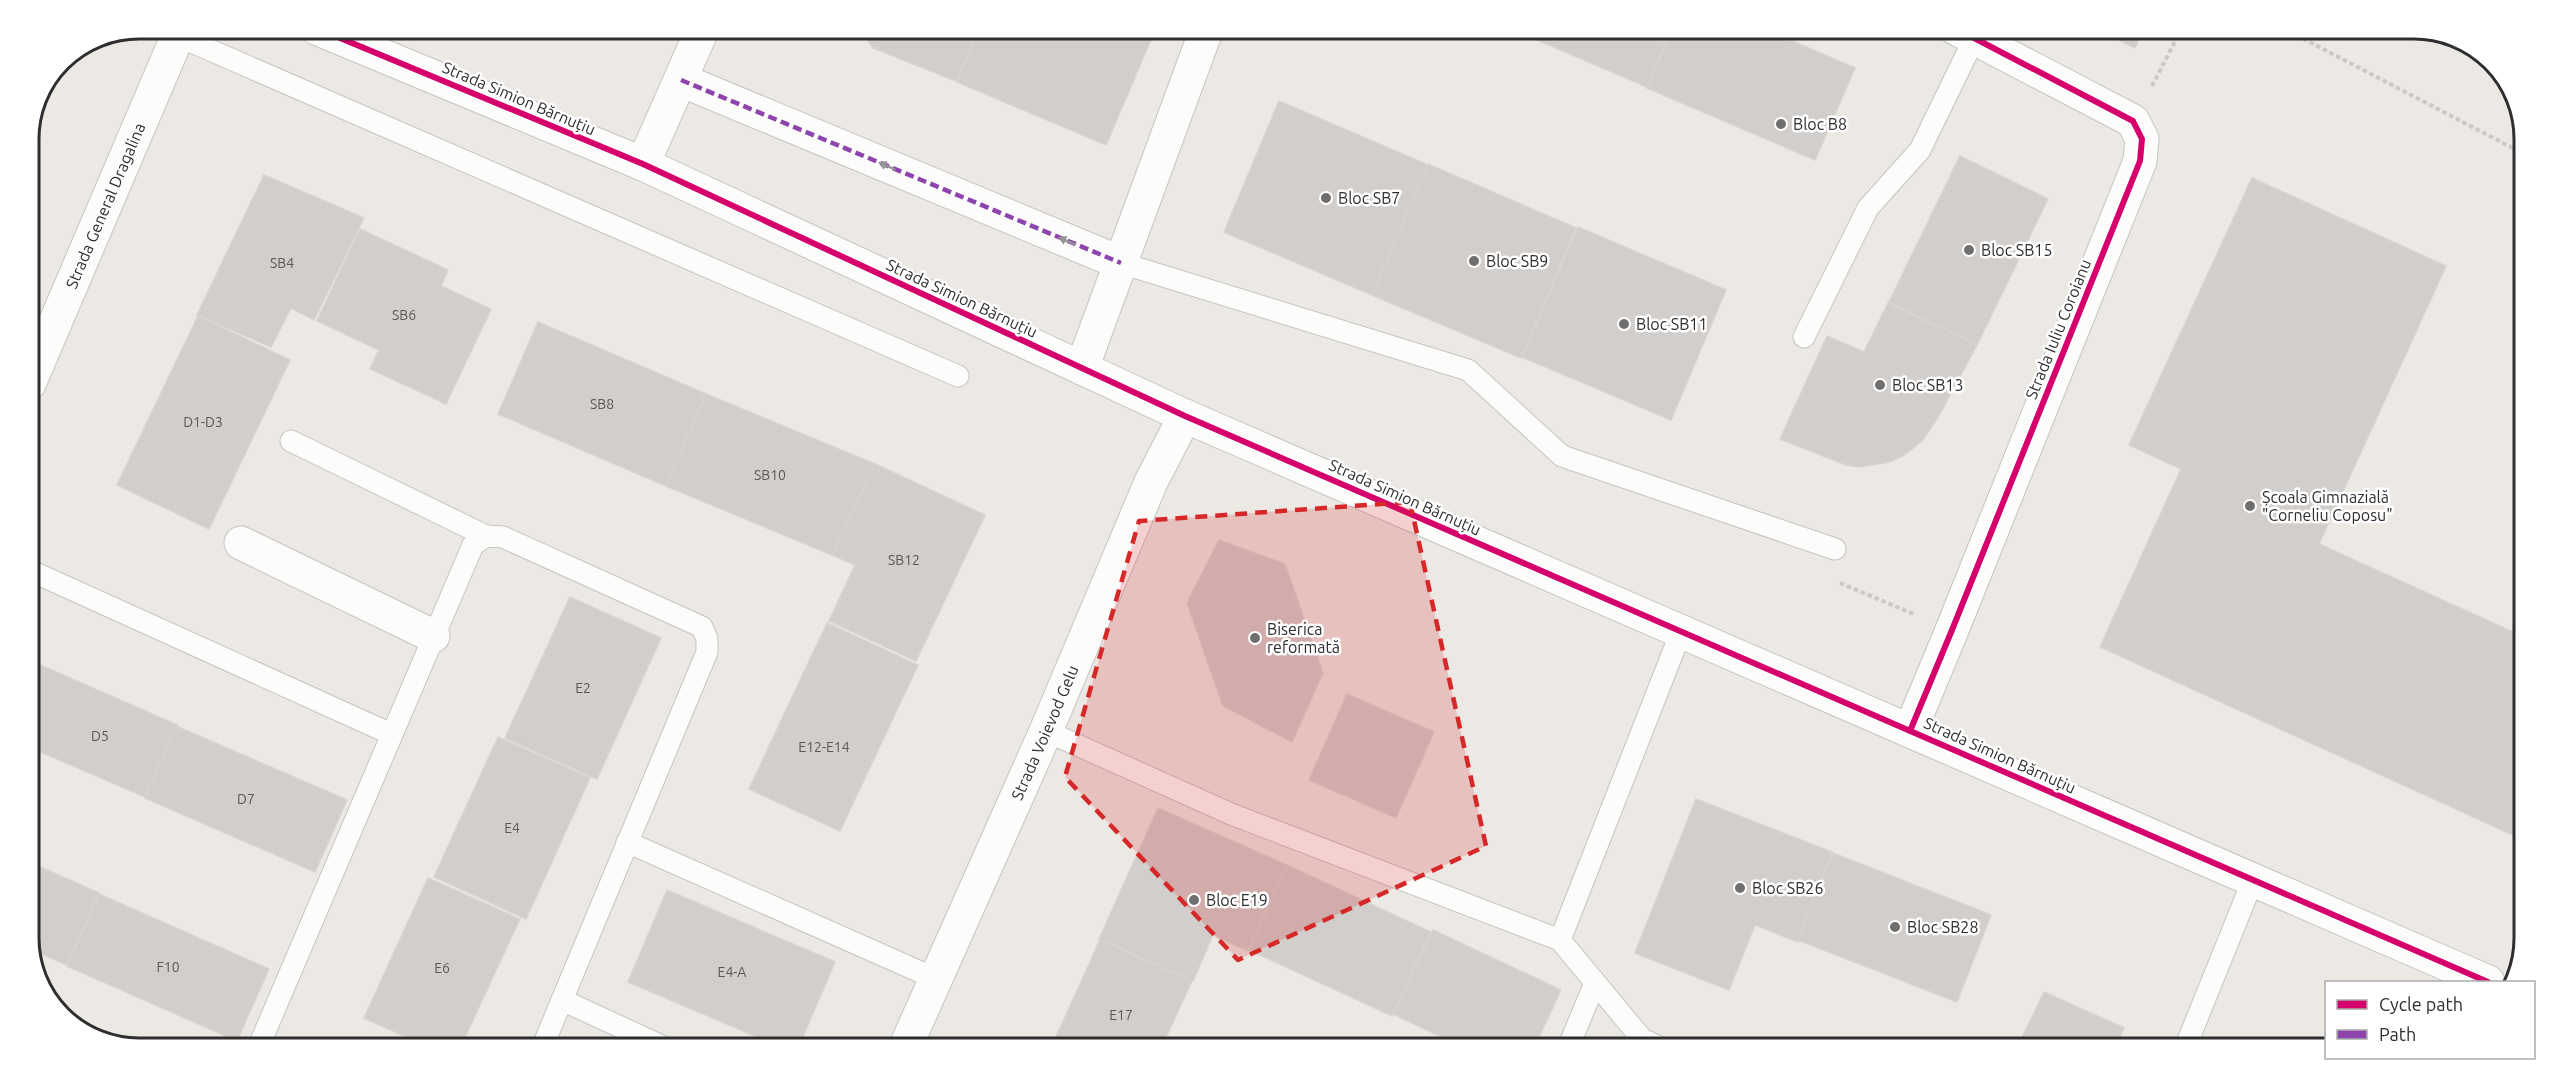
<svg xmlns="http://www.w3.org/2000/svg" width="2553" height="1077" viewBox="0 0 2553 1077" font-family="Ubuntu,sans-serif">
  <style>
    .building { fill: #d1cecb; stroke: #d7d4d0; stroke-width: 1.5 }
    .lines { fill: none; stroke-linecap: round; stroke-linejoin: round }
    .lane-casing { stroke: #c5c4c5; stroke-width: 23 }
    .street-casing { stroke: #c5c4c5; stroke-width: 35 }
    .secondary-casing { stroke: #c5c4c5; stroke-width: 35 }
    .path { stroke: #c9c9c8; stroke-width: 4; stroke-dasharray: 4.5 3; stroke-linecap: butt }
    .lane { stroke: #fcfcfb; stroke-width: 21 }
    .street { stroke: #fcfcfb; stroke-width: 33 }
    .secondary { stroke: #fcfcfb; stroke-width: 33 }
    .quiet { stroke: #8e44ad; stroke-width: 4.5; stroke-dasharray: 9 4.5; stroke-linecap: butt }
    .cycleway-casing { stroke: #fff; stroke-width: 10 }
    .cycleway { stroke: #d6006c; stroke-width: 6 }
    .oneway { fill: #959594 }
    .marked { fill: #d62828; fill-opacity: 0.2; stroke: #d62828; stroke-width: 4.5; stroke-dasharray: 12 8; stroke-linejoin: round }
    .poi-dot { fill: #706f6e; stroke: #fff; stroke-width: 2 }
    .labels { text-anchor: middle; stroke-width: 5; stroke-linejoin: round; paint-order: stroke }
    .number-label { font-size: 14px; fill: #585857 }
    .street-label { font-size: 16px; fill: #2e2e2e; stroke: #fff }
    .poi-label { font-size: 16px; fill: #2e2e2e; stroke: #fff; text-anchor: start }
    .rim { fill: none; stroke: #2e2e2e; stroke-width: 3 }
  </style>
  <rect width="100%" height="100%" fill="#ece8e4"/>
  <g class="building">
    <path d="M859,28H979L956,81L873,48Z"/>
    <path d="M979,28H1137L1153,35L1106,145L957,82Z"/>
    <path d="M1509,28H1672L1647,87Z"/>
    <path d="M1673,28H1762L1855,68L1815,160L1647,88Z"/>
    <path d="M2095,28H2144L2135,48Z"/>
    <path d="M1279,101L1428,165L1372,295L1224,232Z"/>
    <path d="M29,151L37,155L29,175Z"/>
    <path d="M1960,156L2048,199L1977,345L1889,302Z"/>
    <path d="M1428,164L1576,228L1521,358L1372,295Z"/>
    <path d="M264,175L364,218L314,320L291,308L271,347L197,315Z"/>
    <path d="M2252,178L2446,266L2319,544L2524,637V840L2100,647L2181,469L2129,445Z"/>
    <path d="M1578,227L1726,290L1671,420L1522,357Z"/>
    <path d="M360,229L448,270L441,286L491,309L446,404L370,369L379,350L317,321Z"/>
    <path d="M1888,303L1977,345L1938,417L1923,440L1904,455L1890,462L1859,467L1846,465L1780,439L1827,336L1864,352Z"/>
    <path d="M198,316L290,360L209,529L117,485Z"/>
    <path d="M538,322L706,394L666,486L498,414Z"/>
    <path d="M706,394L875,464L832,555L666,486Z"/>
    <path d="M875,464L985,515L916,661L829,621L855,565L832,555Z"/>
    <path d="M1219,540L1285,564L1323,673L1292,742L1223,706L1187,603Z"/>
    <path d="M570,597L661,638L597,779L505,738Z"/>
    <path d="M827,623L918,665L840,831L749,789Z"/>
    <path d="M29,660L177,725L145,797L29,747Z"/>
    <path d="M1347,694L1434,732L1396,818L1309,780Z"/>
    <path d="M176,726L347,800L315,872L145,798Z"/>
    <path d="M498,737L590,778L526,919L434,877Z"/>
    <path d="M1696,799L1832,852L1798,942L1755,925L1729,990L1635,953Z"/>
    <path d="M1158,808L1287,865L1248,951L1213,935L1193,981L1099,939Z"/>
    <path d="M1833,853L1991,915L1957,1002L1798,940Z"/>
    <path d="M29,862L99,893L67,965L30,949L29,946Z"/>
    <path d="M1287,865L1431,932L1392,1016L1249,950Z"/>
    <path d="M428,878L520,919L460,1048H431L364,1018Z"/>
    <path d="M667,890L835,962L798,1048H783L628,982Z"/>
    <path d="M99,894L269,969L237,1041L67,966Z"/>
    <path d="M1433,930L1561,990L1534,1048H1465L1393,1014Z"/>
    <path d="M1100,940L1192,981L1161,1048H1051Z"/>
    <path d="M2044,992L2124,1028L2115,1048H2017Z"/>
  </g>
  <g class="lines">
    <defs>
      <g id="lane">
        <path d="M178,36L958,376"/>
        <path d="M1121,263L1468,370L1562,456L1835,549"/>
        <path d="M1804,337L1868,208L1920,150L1975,37"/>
        <path d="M291,441L486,536"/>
        <path d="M29,570L391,734"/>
        <path d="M1046,731L1231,814L1560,940"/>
        <path d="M627,842L936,979"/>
        <path d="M562,1000L666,1048"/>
        <path d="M258,1048L473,545L486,536L503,537L702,627L707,639V652L542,1048"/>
        <path d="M1568,1048L1595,983"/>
        <path d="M1661,1048L1642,1039L1560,940L1681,632"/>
        <path d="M2185,1048L2253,880"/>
      </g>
      <g id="street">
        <path d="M681,80L1121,263"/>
        <path d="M643,164L703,28"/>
        <path d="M1082,368L1207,28"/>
        <path id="s1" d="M29,384L181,28"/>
        <path d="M241,543L433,636"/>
        <path d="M1910,731L1952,630L2140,161L2142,139L2133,121L1955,28"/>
      </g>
      <g id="secondary">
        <path d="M316,28L643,164L1185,416L2488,982"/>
        <path id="s2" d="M905,1048L1046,731L1151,482L1185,416"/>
      </g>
    </defs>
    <use href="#lane" class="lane-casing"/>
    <use href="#street" class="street-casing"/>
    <use href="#secondary" class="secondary-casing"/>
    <g class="path">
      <path d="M2283,28L2524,154"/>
      <path d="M2152,86L2182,28"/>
      <path d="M1840,583L1916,615"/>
    </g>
    <use href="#lane" class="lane"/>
    <use href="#street" class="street"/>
    <use href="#secondary" class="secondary"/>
    <path class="quiet" d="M681,80L1121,263"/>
    <defs>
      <g id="cycleway">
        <path d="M316,28L643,164L1185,416L2488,982"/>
        <path d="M1910,731L1952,630L2140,161L2142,139L2133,121L1955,28"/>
      </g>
    </defs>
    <use href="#cycleway" class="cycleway-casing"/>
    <use href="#cycleway" class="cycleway"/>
  </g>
  <defs><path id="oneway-solid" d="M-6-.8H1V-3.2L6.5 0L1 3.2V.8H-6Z" transform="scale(1.5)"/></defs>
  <g class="oneway">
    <use href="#oneway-solid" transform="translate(887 166) rotate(-157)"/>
    <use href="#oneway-solid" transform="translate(1067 241) rotate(-157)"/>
  </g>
  <path class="marked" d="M1410,502L1486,846L1238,960L1065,777L1139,521Z"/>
  <g class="poi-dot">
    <circle cx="1781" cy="124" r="6"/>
    <circle cx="1326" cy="198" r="6"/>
    <circle cx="1969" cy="250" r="6"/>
    <circle cx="1474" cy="261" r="6"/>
    <circle cx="1624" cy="324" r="6"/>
    <circle cx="1880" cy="385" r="6"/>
    <circle cx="2250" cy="506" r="6"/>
    <circle cx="1255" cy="638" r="6"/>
    <circle cx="1740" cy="888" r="6"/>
    <circle cx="1194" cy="900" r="6"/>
    <circle cx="1895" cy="927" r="6"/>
  </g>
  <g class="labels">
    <g class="number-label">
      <text x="282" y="268">SB4</text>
      <text x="404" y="320">SB6</text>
      <text x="602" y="409">SB8</text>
      <text x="203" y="427">D1-D3</text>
      <text x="770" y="480">SB10</text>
      <text x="904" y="565">SB12</text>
      <text x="583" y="693">E2</text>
      <text x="100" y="741">D5</text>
      <text x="824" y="752">E12-E14</text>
      <text x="246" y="804">D7</text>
      <text x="512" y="833">E4</text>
      <text x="168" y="972">F10</text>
      <text x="442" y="973">E6</text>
      <text x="732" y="977">E4-A</text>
      <text x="1121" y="1020">E17</text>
    </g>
    <g class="street-label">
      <text transform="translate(519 98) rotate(23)" y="6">Strada Simion Bărnuțiu</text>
      <text dy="6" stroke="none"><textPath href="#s1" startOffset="194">Strada General Dragalina</textPath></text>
      <text transform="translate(962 298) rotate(25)" y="6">Strada Simion Bărnuțiu</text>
      <text transform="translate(2058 329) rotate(-68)" y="6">Strada Iuliu Coroianu</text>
      <text transform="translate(1405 497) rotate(24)" y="6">Strada Simion Bărnuțiu</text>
      <text dy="6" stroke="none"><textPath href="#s2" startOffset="345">Strada Voievod Gelu</textPath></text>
      <text transform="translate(2000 755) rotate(24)" y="6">Strada Simion Bărnuțiu</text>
    </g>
    <g class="poi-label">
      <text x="1793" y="130">Bloc B8</text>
      <text x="1338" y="204">Bloc SB7</text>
      <text x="1981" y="256">Bloc SB15</text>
      <text x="1486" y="267">Bloc SB9</text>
      <text x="1636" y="330">Bloc SB11</text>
      <text x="1892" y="391">Bloc SB13</text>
      <text x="2262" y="503">Școala Gimnazială<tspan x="2262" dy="18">"Corneliu Coposu"</tspan></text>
      <text x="1267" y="635">Biserica<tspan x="1267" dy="18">reformată</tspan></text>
      <text x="1752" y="894">Bloc SB26</text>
      <text x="1206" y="906">Bloc E19</text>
      <text x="1907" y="933">Bloc SB28</text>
    </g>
  </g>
  <path d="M0 0H2553V1077H0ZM139 39H2414A100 100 0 0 1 2514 139V938A100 100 0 0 1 2414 1038H139A100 100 0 0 1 39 938V139A100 100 0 0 1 139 39Z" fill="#fff" fill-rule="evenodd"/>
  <path class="rim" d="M139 39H2414A100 100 0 0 1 2514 139V938A100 100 0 0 1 2414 1038H139A100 100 0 0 1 39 938V139A100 100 0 0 1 139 39Z"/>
  <rect x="2325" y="981" width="210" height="78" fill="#ffffff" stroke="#ababab" stroke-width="1.5"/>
  <rect x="2337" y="1000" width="30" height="9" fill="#d6006c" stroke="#ababab" stroke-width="1.5"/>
  <text x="2379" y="1011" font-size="18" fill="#2e2e2e">Cycle path</text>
  <rect x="2337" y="1030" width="30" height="9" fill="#8e44ad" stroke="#ababab" stroke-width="1.5"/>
  <text x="2379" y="1041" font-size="18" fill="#2e2e2e">Path</text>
</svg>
